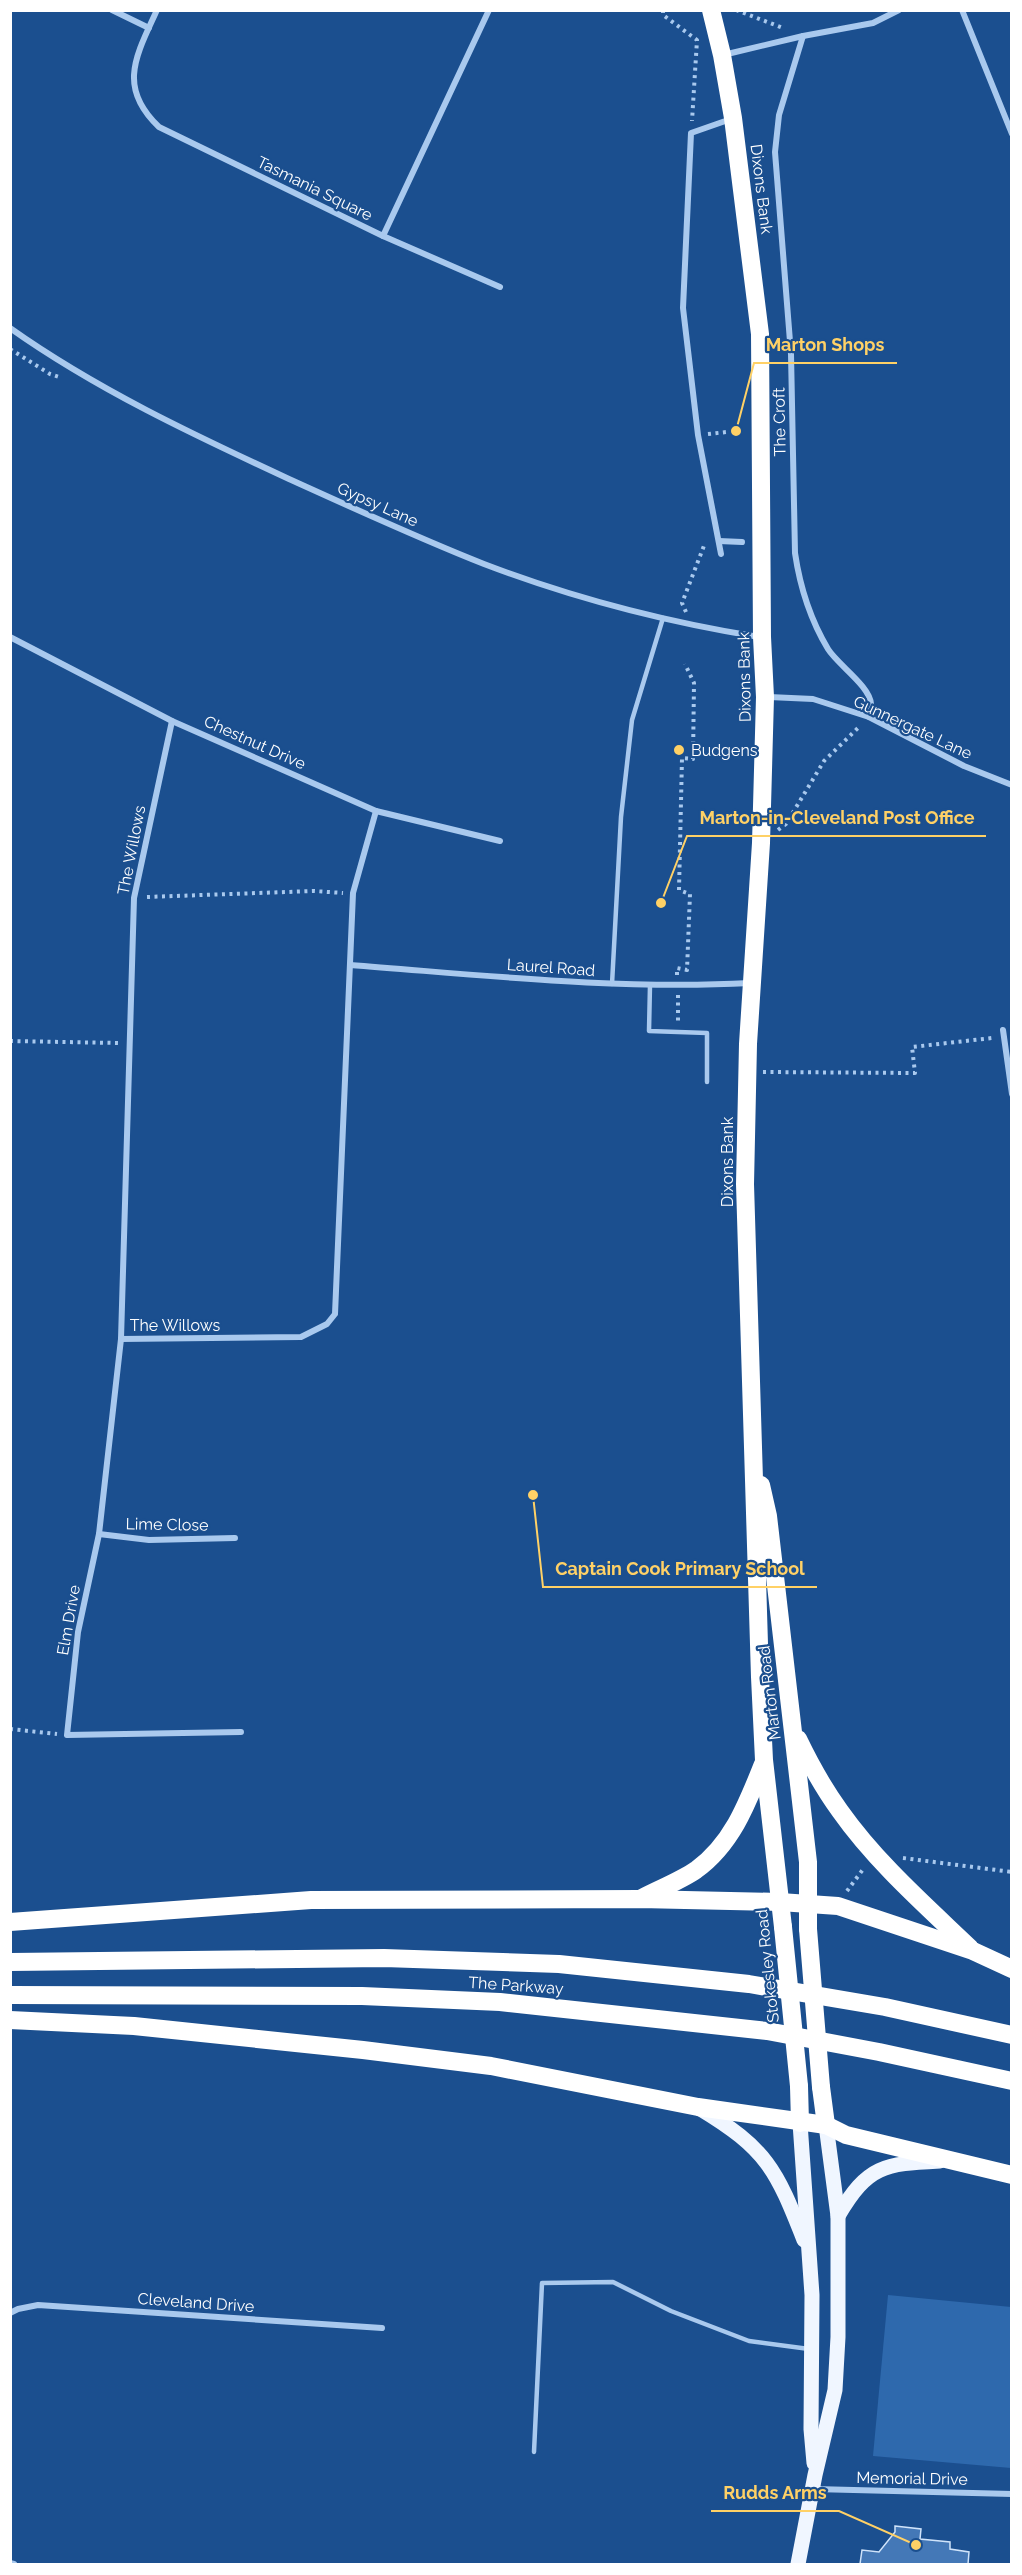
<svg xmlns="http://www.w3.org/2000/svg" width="1022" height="2575" viewBox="0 0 1022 2575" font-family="Raleway,sans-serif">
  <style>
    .green { fill: #2e69ad }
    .building { fill: #4478b7; stroke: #cfe3fa; stroke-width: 1.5 }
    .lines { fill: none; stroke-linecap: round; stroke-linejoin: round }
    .path { stroke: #a9c9ee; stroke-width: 4; stroke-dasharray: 3 4.5; stroke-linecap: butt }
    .lane { stroke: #a9c9ee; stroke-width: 4.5 }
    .street { stroke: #a9c9ee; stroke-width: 6 }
    .primary { stroke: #f0f6ff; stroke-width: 15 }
    .highway { stroke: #fff; stroke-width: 18 }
    .highway-bridge { stroke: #fff; stroke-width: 18 }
    .poi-dot { fill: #ffd166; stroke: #1b4f8f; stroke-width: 2 }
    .labels { text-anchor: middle; stroke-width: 4.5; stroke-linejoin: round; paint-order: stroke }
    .street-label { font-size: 16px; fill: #fff; stroke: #1b4f8f }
    .poi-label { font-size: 16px; fill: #fff; stroke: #1b4f8f; text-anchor: start }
    .leader { fill: none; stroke: #ffd166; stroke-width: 2 }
    .callout-dot { fill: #ffd166; stroke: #1b4f8f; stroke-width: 2 }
    .callout-label { font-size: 18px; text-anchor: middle; font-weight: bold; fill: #ffd166; stroke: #1b4f8f; stroke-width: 4.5; stroke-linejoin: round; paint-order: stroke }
  </style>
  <rect width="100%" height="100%" fill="#1b4f8f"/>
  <path class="green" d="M888,2295L1011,2307V2468L873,2456Z"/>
  <path class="building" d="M895,2526L921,2529L920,2539L950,2542V2549L969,2552L968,2564H860L862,2550L879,2552L895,2532Z"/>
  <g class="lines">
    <g class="path">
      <path d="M663,10V15L697,40L692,121"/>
      <path d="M736,10L783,28"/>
      <path d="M10,349L50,374L62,378"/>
      <path d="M708,434L736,431"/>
      <path d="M686,612L682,603L705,543"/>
      <path d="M778,830L786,824L824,761L860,726"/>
      <path d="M147,897L314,891L343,893"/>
      <path d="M677,975V968L687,970L690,894L679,890L682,758L693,759L694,683L685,664"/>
      <path d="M678,995V1023"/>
      <path d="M10,1041L118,1043"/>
      <path d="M763,1072L915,1073L912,1047L992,1038"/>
      <path d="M10,1729L57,1734"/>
      <path d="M903,1858L1012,1872"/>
      <path d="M847,1891L864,1868"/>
    </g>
    <g class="lane">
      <path d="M612,984L621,817L632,720L663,618"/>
      <path d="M650,985L649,1031L707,1033V1082"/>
      <path d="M534,2452L542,2283L613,2282L671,2311L749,2341L809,2349"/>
    </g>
    <g class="street">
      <path d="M112,10L149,28"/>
      <path d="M157,10C136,56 117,87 159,127L383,236L489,10"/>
      <path d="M962,10L1012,134"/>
      <path d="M803,36L779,115L775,152L791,354L795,553C800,587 810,619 828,649C838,665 870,686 871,704C872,708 870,713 869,717"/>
      <path d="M723,55L803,36L873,23L899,10"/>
      <path d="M383,236L500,287"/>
      <path d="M10,328C96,389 194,435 289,479C353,508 418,538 484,564C573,598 666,622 759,637"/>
      <path d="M719,541L742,542"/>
      <path d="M721,554L698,435L683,308L691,133L731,119"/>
      <path d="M10,637L172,721L376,811L500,841"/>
      <path d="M769,697L813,699L869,717L964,766L1012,785"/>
      <path d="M172,721L134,898L121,1339L301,1337L327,1324L335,1314L353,893L376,811"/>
      <path d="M350,965C483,975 616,990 750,983"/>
      <path d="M1003,1030L1012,1094"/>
      <path d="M121,1339L99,1534L78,1632L67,1735L241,1732"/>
      <path d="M99,1534L149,1540L235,1538"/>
      <path d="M10,2313L18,2309L38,2305L382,2328"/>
      <path d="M814,2489L1012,2494"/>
      <path d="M10,2563L14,2564"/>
    </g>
    <g class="primary">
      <path d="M699,2108C767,2149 776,2169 804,2240"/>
      <path d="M800,2123L812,2295L811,2429L814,2463"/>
      <path d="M838,2216C868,2165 884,2164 940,2161"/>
      <path d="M798,2564L815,2475L835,2390L838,2337V2216L826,2125"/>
    </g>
    <g class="highway">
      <path d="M711,10L722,55L733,118L760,334L762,637L765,697L761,843L748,1044L745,1184L760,1677L764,1760L783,1927"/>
      <path d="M761,1485L768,1516L808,1862V1929"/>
      <path d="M798,1739C810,1764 824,1789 840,1811C876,1862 925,1905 970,1948"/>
      <path d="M642,1898C659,1889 680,1881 696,1870C732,1844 747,1804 763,1764"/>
      <path d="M10,1922L311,1900L640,1899L780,1902L838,1906L973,1951L1012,1969"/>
      <path d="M10,1962L384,1958L559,1964L749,1984L885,2007L1012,2035"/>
      <path d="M10,1995L362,1996L500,2002L767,2031L879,2052L1012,2081"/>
      <path d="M10,2020L134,2026L363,2050L491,2066L698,2107L826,2125L846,2135L1012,2175"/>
      <path d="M799,2086L800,2123"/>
      <path d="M821,2087L826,2125"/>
    </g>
    <g class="highway-bridge">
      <path d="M783,1927L799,2086"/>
      <path d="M808,1929L821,2087"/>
    </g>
  </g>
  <circle class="poi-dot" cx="679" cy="750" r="6"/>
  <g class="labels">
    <g class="street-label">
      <text transform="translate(315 188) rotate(26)" y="6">Tasmania Square</text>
      <text transform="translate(762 189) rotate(83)" y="6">Dixons Bank</text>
      <text transform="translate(779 422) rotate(-91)" y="6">The Croft</text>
      <text transform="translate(378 504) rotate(24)" y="6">Gypsy Lane</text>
      <text transform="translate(744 677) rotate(-91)" y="6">Dixons Bank</text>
      <text transform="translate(913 727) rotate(25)" y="6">Gunnergate Lane</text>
      <text transform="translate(255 742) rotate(24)" y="6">Chestnut Drive</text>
      <text transform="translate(131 850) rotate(-79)" y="6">The Willows</text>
      <text transform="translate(551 967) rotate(4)" y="6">Laurel Road</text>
      <text transform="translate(727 1162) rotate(-90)" y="6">Dixons Bank</text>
      <text x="175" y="1331">The Willows</text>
      <text transform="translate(167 1524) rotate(1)" y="6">Lime Close</text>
      <text transform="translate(68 1620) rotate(-80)" y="6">Elm Drive</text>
      <text transform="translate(769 1693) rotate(-97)" y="6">Marton Road</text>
      <text transform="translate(767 1966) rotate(-96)" y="6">Stokesley Road</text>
      <text transform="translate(516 1985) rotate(4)" y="6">The Parkway</text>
      <text transform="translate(196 2302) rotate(4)" y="6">Cleveland Drive</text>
      <text transform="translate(912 2478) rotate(1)" y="6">Memorial Drive</text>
    </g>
    <g class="poi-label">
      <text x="691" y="756">Budgens</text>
    </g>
  </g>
  <path class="leader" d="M736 431L754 363H897M661 903L687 836H986M533 1495L543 1587H817M916 2545L839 2511H711"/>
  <g class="callout-dot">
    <circle cx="736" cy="431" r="6"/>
    <circle cx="661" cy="903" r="6"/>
    <circle cx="533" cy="1495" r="6"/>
    <circle cx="916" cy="2545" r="6"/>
  </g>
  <g class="callout-label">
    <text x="825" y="351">Marton Shops</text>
    <text x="837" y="824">Marton-in-Cleveland Post Office</text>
    <text x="680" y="1575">Captain Cook Primary School</text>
    <text x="775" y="2499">Rudds Arms</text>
  </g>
  <rect width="1022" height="2575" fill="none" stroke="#ffffff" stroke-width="24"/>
</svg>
